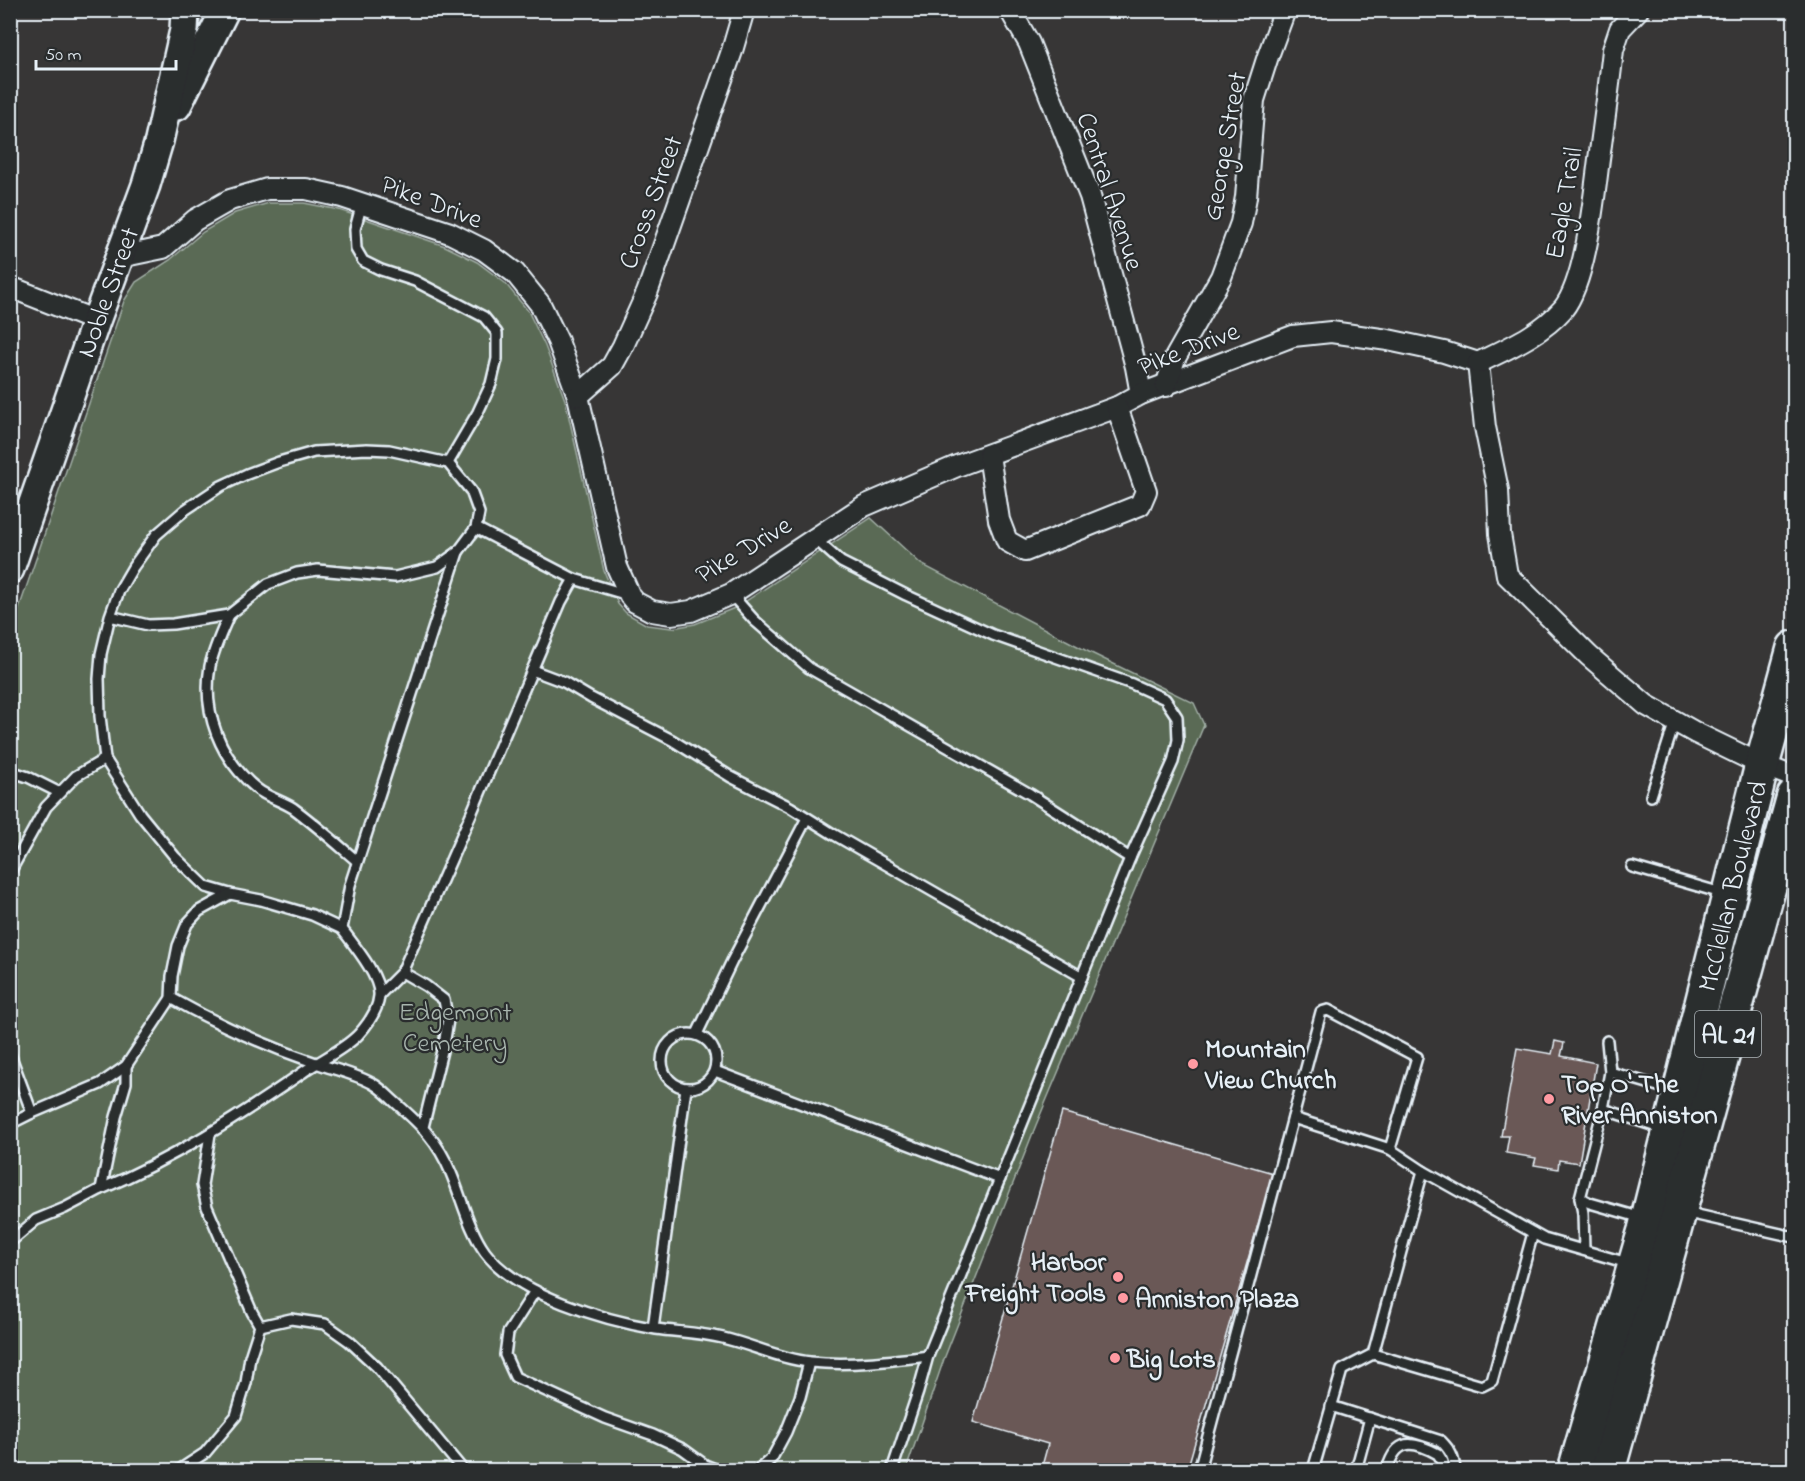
<svg xmlns="http://www.w3.org/2000/svg" width="1805" height="1481" viewBox="0 0 1805 1481" font-family="'Indie Flower',sans-serif">
  <style>
    .green { fill: #5a6b54; stroke: #a1aea6; stroke-width: 1.5 }
    .building { fill: #6a5856; stroke: #e8f1f8; stroke-width: 1.5 }
    .lines { fill: none; stroke-linecap: round; stroke-linejoin: round }
    .lane-casing { stroke: #e8f1f8; stroke-width: 14 }
    .street-casing { stroke: #e8f1f8; stroke-width: 24 }
    .secondary-casing { stroke: #e8f1f8; stroke-width: 32 }
    .highway-casing { stroke: #e8f1f8; stroke-width: 38 }
    .lane { stroke: #2a2d2e; stroke-width: 9 }
    .street { stroke: #2a2d2e; stroke-width: 20 }
    .secondary { stroke: #2a2d2e; stroke-width: 27 }
    .highway { stroke: #2a2d2e; stroke-width: 33 }
    .poi-dot { fill: #ff9aa2; stroke: #2a2d2e; stroke-width: 2 }
    .labels { text-anchor: middle; stroke-width: 4.5; stroke-linejoin: round; paint-order: stroke }
    .shield { fill: #2a2d2e; stroke: #afb6bb; stroke-width: 1.5 }
    .shield-label { font-size: 26px; font-weight: bold; fill: #e8f1f8 }
    .street-label { font-size: 27px; fill: #e8f1f8; stroke: #2a2d2e }
    .park-label { font-size: 27px; fill: #a8b5ae; stroke: #2a2d2e }
    .poi-label { font-size: 27px; font-weight: bold; fill: #e8f1f8; stroke: #2a2d2e; text-anchor: start }
  </style>
  <rect width="100%" height="100%" fill="#373636"/>
  <filter id="ink" filterUnits="userSpaceOnUse"><feTurbulence type="fractalNoise" baseFrequency=".0167" numOctaves="2"/><feDisplacementMap in="SourceGraphic" scale="12" xChannelSelector="R" yChannelSelector="G"/><feConvolveMatrix kernelMatrix="1 2 1 2 8 2 1 2 1" color-interpolation-filters="sRGB"/></filter>
  <g filter="url(#ink)">
    <path class="green" d="M269,203H304L339,210L445,246L477,262L505,283L528,311L545,346L565,400L604,571L618,604L626,613L647,625L672,628L695,624L737,607L871,518L921,564L1085,650L1194,703L1204,725L1036,1125L944,1359L906,1470H11V632L124,301L136,282L170,260L203,232L235,213Z"/>
    <g class="building">
      <path d="M1555,1041L1564,1043L1561,1056L1596,1063L1579,1163L1559,1160L1558,1169L1534,1165L1536,1158L1506,1153L1509,1136H1501L1517,1048L1552,1054Z"/>
      <path d="M1062,1112L1273,1173L1187,1470H1041L1048,1444L973,1422Z"/>
    </g>
    <g class="lines">
      <defs>
        <g id="lane">
          <path d="M362,203L355,229L356,249L363,261L381,270L415,281L484,317L497,333V359L491,384L478,412L448,463"/>
          <path d="M476,528L574,579L628,595"/>
          <path d="M814,538L841,562L906,595L993,635L1132,684L1165,699L1177,717L1178,740L1173,762L1130,858L928,1356L918,1392L892,1470"/>
          <path d="M731,594L754,620L809,668L1030,794L1130,858"/>
          <path d="M229,615C222,631 214,648 210,666C202,713 220,759 257,789C267,797 282,801 293,808C316,825 336,843 357,861"/>
          <path d="M110,616L148,625L173,624L229,615L268,584L297,573L318,570L395,577L437,567L458,552L476,528L479,513L471,491L448,463L389,450L367,449L314,452L279,462L247,474L221,486L185,510L156,535L133,567L119,591L110,616L101,654L99,679L100,716L105,759L140,814L175,857L206,887L230,894L261,900L312,915L342,929"/>
          <path d="M532,670L564,682L591,698L672,740L731,777L790,807L833,834L1082,977"/>
          <path d="M10,771L28,777L58,792"/>
          <path d="M1651,796L1675,721"/>
          <path d="M1632,867L1725,894"/>
          <path d="M10,872L46,807L76,776L105,759"/>
          <path d="M402,972L426,986L444,1000L448,1020L445,1039L423,1127"/>
          <path d="M380,994L402,972L472,812L561,602L574,579"/>
          <path d="M171,998C217,1024 266,1046 316,1063C335,1070 357,1074 375,1085C383,1090 389,1097 396,1103C421,1125 438,1141 451,1173C462,1199 469,1230 485,1252C517,1295 604,1320 656,1329C678,1332 701,1333 723,1338C753,1345 780,1359 810,1362C850,1366 888,1361 928,1356"/>
          <circle cx="689" cy="1061" r="27"/>
          <path d="M697,1034L732,961L807,818"/>
          <path d="M10,1054L32,1113"/>
          <path d="M715,1071L1000,1179"/>
          <path d="M1610,1072L1675,1091"/>
          <path d="M1603,1109L1664,1129"/>
          <path d="M1293,1118L1390,1149"/>
          <path d="M10,1124L32,1113L100,1084L126,1066L171,998L172,976L178,946L187,924L199,911L230,894"/>
          <path d="M101,1189C173,1159 238,1117 302,1073C320,1060 342,1051 358,1035C368,1024 378,1011 379,996C381,977 353,944 342,929L350,885L458,552"/>
          <path d="M1580,1198L1603,1109L1610,1072L1607,1041"/>
          <path d="M1684,1212L1794,1237"/>
          <path d="M10,1242L36,1220L65,1208L101,1189L116,1117L126,1083V1066"/>
          <path d="M1584,1250L1583,1213L1580,1198L1590,1203L1642,1218"/>
          <path d="M535,1291L508,1333L505,1355L515,1377L605,1418L653,1435L683,1449L705,1465L718,1470"/>
          <path d="M260,1326L291,1319L325,1324L349,1341L377,1367L463,1470"/>
          <path d="M653,1328L686,1088"/>
          <path d="M1373,1354L1482,1386L1492,1381L1533,1233"/>
          <path d="M1331,1406L1441,1441C1450,1450 1454,1457 1455,1470"/>
          <path d="M10,1457L15,1465L13,1470"/>
          <path d="M179,1470L205,1453L236,1416L246,1383L250,1357L260,1326L252,1312L207,1207L202,1185L210,1134"/>
          <path d="M758,1470L772,1458L786,1432L800,1397L809,1362"/>
          <path d="M1199,1470L1321,1012L1328,1010L1417,1057L1390,1149L1423,1171L1544,1239L1631,1264"/>
          <path d="M1313,1470L1342,1370L1373,1354L1423,1171"/>
          <path d="M1356,1470L1370,1418"/>
          <path d="M1387,1470C1396,1438 1412,1440 1438,1454L1443,1462V1470"/>
        </g>
        <g id="street">
          <path d="M1010,10L1029,43L1090,196L1136,367L1141,394"/>
          <path d="M120,257L163,248L195,220L230,200L267,189H306L342,197L450,233L484,250L515,273L540,304L558,341L578,396L617,567L630,596L635,602L652,611L671,614L691,611L731,594L864,506L957,466L1117,407L1141,394L1293,336L1331,332L1388,340L1444,352L1478,363"/>
          <path d="M10,287L96,321"/>
          <path d="M1478,363L1485,427L1498,490L1500,534L1507,575L1589,656L1646,705L1696,733L1762,765L1794,777"/>
          <path d="M1478,363C1508,348 1540,335 1563,309C1586,281 1594,197 1599,159C1604,123 1609,87 1613,50L1620,29L1638,10"/>
          <path d="M1166,386L1175,358L1221,277L1241,223L1246,197L1254,100L1268,56L1285,10"/>
          <path d="M578,396L612,366L623,346L647,293L732,51L744,10"/>
          <path d="M989,455L999,520L1007,541L1025,551L1140,505L1146,491L1117,407"/>
        </g>
        <g id="secondary">
          <path d="M177,106L225,10"/>
          <path d="M10,569L96,321L146,185L159,141L184,30L185,10"/>
        </g>
        <g id="highway">
          <path d="M1575,1470L1645,1230L1762,765L1794,648"/>
          <path d="M1608,1470L1794,796"/>
        </g>
      </defs>
      <use href="#lane" class="lane-casing"/>
      <use href="#street" class="street-casing"/>
      <use href="#secondary" class="secondary-casing"/>
      <use href="#highway" class="highway-casing"/>
      <use href="#lane" class="lane"/>
      <use href="#street" class="street"/>
      <use href="#secondary" class="secondary"/>
      <use href="#highway" class="highway"/>
    </g>
  </g>
  <g class="poi-dot">
    <circle cx="1193" cy="1064" r="6"/>
    <circle cx="1549" cy="1099" r="6"/>
    <circle cx="1118" cy="1277" r="6"/>
    <circle cx="1123" cy="1298" r="6"/>
    <circle cx="1115" cy="1358" r="6"/>
  </g>
  <g class="labels">
    <rect class="shield" x="1695" y="1011" width="66" height="46" rx="4.5"/>
    <g class="shield-label">
      <text x="1728" y="1043">AL 21</text>
    </g>
    <g class="street-label">
      <text transform="translate(1224 146) rotate(-80)" y="9">George Street</text>
      <text transform="translate(1111 191) rotate(72)" y="9">Central Avenue</text>
      <text transform="translate(432 201) rotate(21)" y="9">Pike Drive</text>
      <text transform="translate(650 202) rotate(-70)" y="9">Cross Street</text>
      <text transform="translate(1563 203) rotate(-80)" y="9">Eagle Trail</text>
      <text transform="translate(107 292) rotate(-70)" y="9">Noble Street</text>
      <text transform="translate(1188 348) rotate(-21)" y="9">Pike Drive</text>
      <text transform="translate(743 549) rotate(-31)" y="9">Pike Drive</text>
      <text transform="translate(1732 886) rotate(-76)" y="9">McClellan Boulevard</text>
    </g>
    <g class="park-label">
      <text x="455" y="1020">Edgemont<tspan x="455" dy="31">Cemetery</tspan></text>
    </g>
    <g class="poi-label">
      <text x="1205" y="1057">Mountain<tspan x="1205" dy="31">View Church</tspan></text>
      <text x="1561" y="1092">Top O' The<tspan x="1561" dy="31">River Anniston</tspan></text>
      <text x="1106" y="1270" text-anchor="end">Harbor<tspan x="1106" dy="31">Freight Tools</tspan></text>
      <text x="1135" y="1307">Anniston Plaza</text>
      <text x="1127" y="1367">Big Lots</text>
    </g>
  </g>
  <rect width="1805" height="1481" fill="none" stroke="#2a2d2e" stroke-width="36"/>
  <rect x="18" y="18" width="1769" height="1445" fill="none" stroke="#e8f1f8" stroke-width="2" filter="url(#ink)"/>
  <path d="M36 60v9h140v-9" fill="none" stroke="#e8f1f8" stroke-width="3"/>
  <text x="45" y="60" font-size="18" fill="#e8f1f8" stroke="#2a2d2e" stroke-width="4.5" paint-order="stroke">50 m</text>
</svg>
